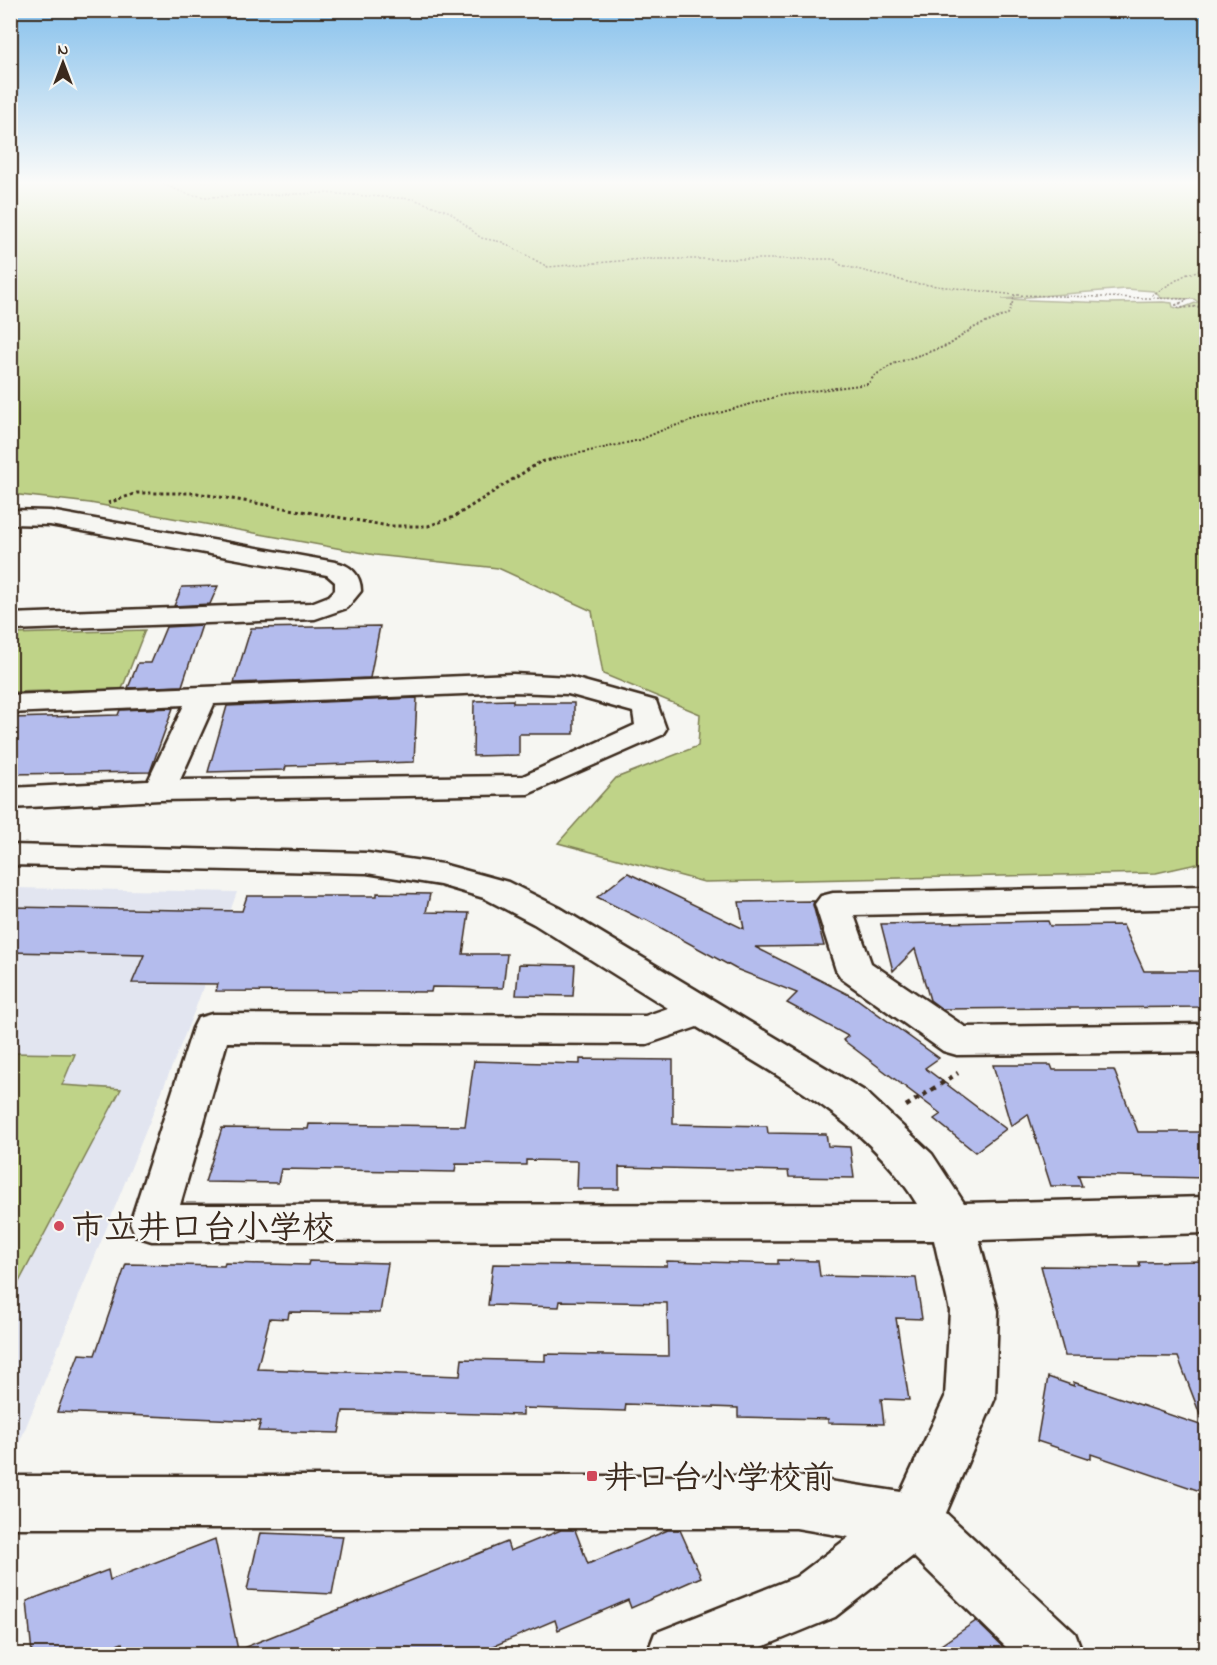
<svg xmlns="http://www.w3.org/2000/svg" width="1217" height="1665" viewBox="0 0 1217 1665" font-family="'Indie Flower','Klee One',sans-serif">
  <style>
    .built { fill: #e2e5f0 }
    .green { fill: #bfd388; stroke: #7d7e53; stroke-width: 1.5; fill-rule: evenodd }
    .building { fill: #b4bced; stroke: #3b2a1e; stroke-width: 1.5 }
    .lines { fill: none; stroke-linecap: round; stroke-linejoin: round }
    .minor-casing { stroke: #3b2a1e; stroke-width: 5 }
    .path-far3 { stroke: #3b2a1e; stroke-width: 1.5; stroke-dasharray: 2 2; stroke-linecap: butt }
    .path-far2 { stroke: #3b2a1e; stroke-width: 2; stroke-dasharray: 2 2; stroke-linecap: butt }
    .path-far1 { stroke: #3b2a1e; stroke-width: 3; stroke-dasharray: 3 3; stroke-linecap: butt }
    .path { stroke: #3b2a1e; stroke-width: 4.5; stroke-dasharray: 5 5; stroke-linecap: butt }
    .minor { fill: #f6f6f2; fill-rule: evenodd }
    .poi-dot { fill: #d1495b; stroke: #f6f6f2; stroke-width: 2 }
    .labels { text-anchor: middle; stroke-width: 4.5; stroke-linejoin: round; paint-order: stroke }
    .near-poi-label { font-size: 33px; font-weight: bold; fill: #3b2a1e; stroke: #f6f6f2; text-anchor: start }
  </style>
  <rect width="100%" height="100%" fill="#f6f6f2"/>
  <filter id="ink" filterUnits="userSpaceOnUse"><feTurbulence type="fractalNoise" baseFrequency=".0167" numOctaves="2"/><feDisplacementMap in="SourceGraphic" scale="12" xChannelSelector="R" yChannelSelector="G"/><feConvolveMatrix kernelMatrix="1 2 1 2 8 2 1 2 1" color-interpolation-filters="sRGB"/></filter>
  <g filter="url(#ink)">
    <path class="built" d="M11,888L237,892L196,1007L19,1444H11Z"/>
    <g class="green">
      <path d="M11,181H1206V862L1156,873L704,882L558,843L616,778L698,746L700,714L603,674L592,611L498,568L375,555L90,503L11,494ZM1126,289L1154,291L1161,298L1194,299L1198,302L1180,309L1173,307L1172,303L1163,302L1108,303L1002,299Z"/>
      <path d="M145,630L122,689L11,692V634Z"/>
      <path d="M11,1053L75,1054L62,1085L121,1089L11,1297Z"/>
    </g>
    <g class="building">
      <path d="M218,586L210,604L174,606L182,587Z"/>
      <path d="M202,625L182,686L128,688L138,663H151L166,627Z"/>
      <path d="M380,626L370,678L234,683L251,628Z"/>
      <path d="M417,698L414,762L286,766L285,770L208,772L227,706Z"/>
      <path d="M513,700V703H574V734H519V755L473,756L474,701Z"/>
      <path d="M173,708L150,772L10,774V718L118,715L120,710Z"/>
      <path d="M628,873L744,929L739,902L814,901L813,905L824,946L755,947L857,999L939,1058L925,1068L1006,1129L975,1152L934,1119L941,1114L843,1040L848,1036L787,1003L797,993L736,969L645,919L643,920L597,897Z"/>
      <path d="M377,893L430,894L426,912L469,913L463,954H507L503,988L432,987L431,992L216,991L218,984L132,983L144,955L10,952V907L242,911L247,896H377Z"/>
      <path d="M1048,921L1050,926L1123,925L1144,971H1206V1007L942,1009L930,1000L915,949L893,971L881,924Z"/>
      <path d="M519,964L575,965L573,996L516,995Z"/>
      <path d="M580,1059L673,1060V1124L767,1126L768,1133L826,1134L828,1146L850,1147L854,1178L789,1177L788,1171L619,1167V1189H577L578,1161L526,1160V1165L456,1164L455,1172L281,1169L278,1183L205,1182L222,1128L308,1129L309,1124L465,1126L474,1061L580,1064Z"/>
      <path d="M993,1065H1051L1053,1070H1114L1138,1132H1206V1178L1078,1175L1082,1186H1051L1028,1114L1011,1126Z"/>
      <path d="M778,1260L818,1261L820,1276L916,1278L922,1319L896,1318L909,1400L881,1399L884,1424L828,1423V1419L738,1417V1408L626,1404L625,1411L523,1408V1415L343,1411L339,1433L258,1431L261,1421L57,1412L79,1354L95,1355L126,1264L224,1266L225,1263L308,1265L309,1261L388,1263L380,1313L289,1312L288,1319L270,1318L257,1369L460,1376L462,1359L545,1361V1354L668,1356L667,1303L560,1301L559,1307L488,1305L493,1264L667,1266V1261L778,1264Z"/>
      <path d="M1206,1261V1425H1204L1178,1357L1065,1356L1041,1266L1140,1267L1139,1262Z"/>
      <path d="M1048,1377L1074,1386L1073,1382L1206,1427V1493L1091,1454V1459L1037,1441Z"/>
      <path d="M561,1530H575L588,1564L668,1530H680L701,1577L631,1608L628,1600L558,1630L555,1620L475,1654H124L122,1643L94,1654H32L27,1601L108,1570L110,1580L215,1539L238,1650L507,1542L510,1551Z"/>
      <path d="M260,1533L343,1536L332,1594L247,1590Z"/>
      <path d="M976,1621L1010,1654H928Z"/>
    </g>
    <g class="lines">
      <defs>
        <g id="minor">
          <path d="M10,510L50,511L335,562C351,565 361,575 361,591L347,608L315,619L10,630V614L311,603L329,596L335,590V582L327,575L50,525L10,524Z"/>
          <path d="M513,674L569,677L656,701L666,729L662,735L528,794L160,800L10,808V788L148,781L184,705L10,713V695ZM513,692L568,694L633,712L635,725L523,776L180,780L214,704Z"/>
          <path d="M10,845L367,853L442,864L508,882L560,908L866,1092L932,1154L964,1203L1206,1197V1233L979,1240L998,1311L995,1398L946,1513L1075,1633L1083,1654H1013L913,1556L835,1617L745,1654H647L655,1633L796,1577L849,1537L796,1528H10V1476H796L901,1492L945,1397L950,1311L934,1240L152,1241L136,1236L130,1223L193,1028L198,1018L212,1014L645,1016L668,1008L534,924L484,898L440,885L367,873L10,865ZM697,1027C777,1076 867,1121 917,1204L180,1205L227,1042L647,1044Z"/>
          <path d="M1206,886V908L854,915L871,963L965,1027L1206,1024V1052L957,1055L943,1051L842,979L836,970L815,904L821,896L833,893Z"/>
        </g>
      </defs>
      <use href="#minor" class="minor-casing"/>
      <g class="path-far3">
        <path d="M156,181L187,194L207,197L324,193L413,199L450,212L481,238L502,242L548,267L643,259H834L841,265L912,283L1015,295L1189,299L1178,304"/>
        <path d="M1201,181L1206,194"/>
        <path d="M1152,295L1185,275L1206,268"/>
        <path d="M1012,304L1015,295"/>
      </g>
      <g class="path-far2">
        <path d="M1181,303L1176,305L1179,308L1206,306"/>
        <path d="M548,460L640,440L667,428L782,395L868,384L874,376L893,364L949,345L973,328L1008,314L1012,303"/>
      </g>
      <path class="path-far1" d="M108,503L137,493H197L389,526H428L454,517L540,462L555,459"/>
      <path class="path" d="M906,1106L958,1073"/>
      <use href="#minor" class="minor"/>
    </g>
  </g>
  <linearGradient id="sky" x2="0" y2="1"><stop stop-color="#85c0ec"/><stop offset="0.44" stop-color="#fbfbf9"/><stop offset="1" stop-color="#fbfbf9" stop-opacity="0"/></linearGradient>
  <rect width="1217" height="415" fill="url(#sky)"/>
  <g class="poi-dot">
    <circle cx="59" cy="1226" r="6"/>
    <rect x="586" y="1470" width="12" height="12" rx="3"/>
  </g>
  <g class="labels">
    <g class="near-poi-label">
      <text x="71" y="1238">市立井口台小学校</text>
      <text x="604" y="1488">井口台小学校前</text>
    </g>
  </g>
  <rect width="1217" height="1665" fill="none" stroke="#f6f6f2" stroke-width="36"/>
  <rect x="18" y="18" width="1181" height="1629" fill="none" stroke="#3b2a1e" stroke-width="2" filter="url(#ink)"/>
  <g transform="translate(63 63)" stroke="#f6f6f2" stroke-width="4.5" paint-order="stroke">
  <path d="M0-4.5L10 22L0 15L-10 22Z" fill="#3b2a1e"/>
  <text y="-9" font-size="16" font-weight="bold" text-anchor="middle" fill="#3b2a1e">N</text>
  </g>
</svg>
